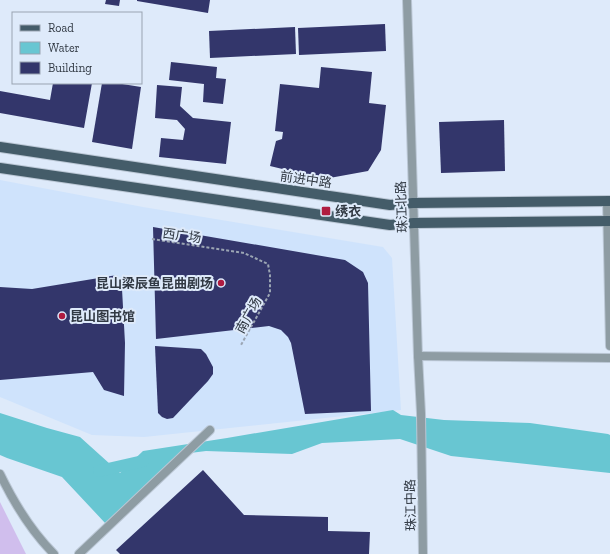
<svg xmlns="http://www.w3.org/2000/svg" width="610" height="554" viewBox="0 0 610 554" font-family="'Zilla Slab','Noto Sans SC',serif">
  <style>
    .built { fill: #cfe3fc }
    .green { fill: #d0beed }
    .water { fill: #68c6d2 }
    .lines { fill: none; stroke-linecap: round; stroke-linejoin: round }
    .canal { stroke: #68c6d2; stroke-width: 12 }
    .building { fill: #33366b }
    .pedestrian-casing { stroke: #bbc7d5; stroke-width: 10 }
    .minor-casing { stroke: #bbc7d5; stroke-width: 10 }
    .tertiary-casing { stroke: #bbc7d5; stroke-width: 10 }
    .primary-casing { stroke: #bbc7d5; stroke-width: 12 }
    .path { stroke: #9ba5b3; stroke-width: 2; stroke-dasharray: 3 2; stroke-linecap: butt }
    .pedestrian { stroke: #8e9ca3; stroke-width: 8 }
    .minor { stroke: #8e9ca3; stroke-width: 8 }
    .tertiary { stroke: #8e9ca3; stroke-width: 8 }
    .primary { stroke: #445c69; stroke-width: 10 }
    .poi-dot { fill: #af1b40; stroke: #deeafa; stroke-width: 1.5 }
    .labels { text-anchor: middle; stroke-width: 4; stroke-linejoin: round; paint-order: stroke }
    .street-label { font-size: 13px; fill: #313943; stroke: #deeafa }
    .poi-label { font-size: 13px; font-weight: bold; fill: #313943; stroke: #deeafa; text-anchor: start }
  </style>
  <rect width="100%" height="100%" fill="#deeafa"/>
  <path class="built" d="M0,180L143,207L383,247L392,258L401,410L144,437L92,435L0,397Z"/>
  <path class="green" d="M0,502L26,554H0Z"/>
  <path class="water" d="M393,410L401,415L444,420L530,423L608,434L610,435V473L451,456L400,439L322,443L292,454L206,451L182,454L106,524L62,477L7,458L0,455V413L47,428L80,437L120,473L143,451L227,438Z"/>
  <g class="lines">
    <path class="canal" d="M99,471L143,461"/>
  </g>
  <g class="building">
    <path d="M106,0H120L119,6L105,4Z"/>
    <path d="M137,0H210L208,13L137,1Z"/>
    <path d="M385,24L386,51L299,55L298,28Z"/>
    <path d="M295,27L296,54L210,58L209,31Z"/>
    <path d="M171,62L217,67L216,78L226,79L223,104L203,102L204,84L169,80Z"/>
    <path d="M321,67L372,72L369,103L386,105L381,150L368,171L324,179L270,166L276,141L282,139L283,132L275,131L280,84L319,88Z"/>
    <path d="M53,83H92L84,128L0,113V91L50,100Z"/>
    <path d="M102,83H116L141,87L132,149L92,142Z"/>
    <path d="M157,85L182,87L180,106L193,118L231,122L226,164L159,157L161,138L183,140L185,129L177,120L155,118Z"/>
    <path d="M504,120L505,171L441,173L439,122Z"/>
    <path d="M153,227L345,260L363,272L368,283L371,411L305,414L291,343L288,337L281,330L269,326L156,339Z"/>
    <path d="M117,275L122,289L125,343L124,396L104,390L93,372L0,380V287L32,289Z"/>
    <path d="M155,346L201,349L206,354L213,367V374L208,381L173,418L167,419L162,417L158,413Z"/>
    <path d="M203,470L244,515L328,517V531L370,532L369,554H120L116,550Z"/>
  </g>
  <g class="lines">
    <defs>
      <path id="pedestrian" d="M79,554L210,430"/>
      <g id="minor">
        <path d="M607,201L610,346"/>
        <path d="M418,356L610,358"/>
      </g>
      <g id="tertiary">
        <path d="M407,0L418,356L421,413L423,554"/>
        <path d="M0,474C14,503 31,531 54,554"/>
      </g>
      <g id="primary">
        <path d="M0,147L390,205L413,203L610,201"/>
        <path d="M0,168L390,225L414,223L610,221"/>
      </g>
    </defs>
    <use href="#pedestrian" class="pedestrian-casing"/>
    <use href="#minor" class="minor-casing"/>
    <use href="#tertiary" class="tertiary-casing"/>
    <use href="#primary" class="primary-casing"/>
    <path class="path" d="M152,239L244,253L268,264L270,275V293L241,345"/>
    <use href="#pedestrian" class="pedestrian"/>
    <use href="#minor" class="minor"/>
    <use href="#tertiary" class="tertiary"/>
    <use href="#primary" class="primary"/>
  </g>
  <g class="poi-dot">
    <rect x="321" y="206" width="10" height="10" rx="2"/>
    <circle cx="221" cy="283" r="4"/>
    <circle cx="62" cy="316" r="4"/>
  </g>
  <g class="labels">
    <g class="street-label">
      <text transform="translate(306 179) rotate(8)" y="5">前进中路</text>
      <text transform="translate(401 207) rotate(-92)" y="5">珠江北路</text>
      <text transform="translate(182 235) rotate(8)" y="5">西广场</text>
      <text transform="translate(248 315) rotate(-61)" y="5">南广场</text>
      <text transform="translate(410 505) rotate(-91)" y="5">珠江中路</text>
    </g>
    <g class="poi-label">
      <text x="335" y="216">绣衣</text>
      <text x="213" y="288" text-anchor="end">昆山梁辰鱼昆曲剧场</text>
      <text x="70" y="321">昆山图书馆</text>
    </g>
  </g>
  <rect x="12" y="12" width="130" height="72" fill="#deeafa" stroke="#99a3b1"/>
  <rect x="20" y="25" width="20" height="6" fill="#445c69" stroke="#99a3b1"/>
  <text x="48" y="32" font-size="12" fill="#313943">Road</text>
  <rect x="20" y="42" width="20" height="12" fill="#68c6d2" stroke="#99a3b1"/>
  <text x="48" y="52" font-size="12" fill="#313943">Water</text>
  <rect x="20" y="62" width="20" height="12" fill="#33366b" stroke="#99a3b1"/>
  <text x="48" y="72" font-size="12" fill="#313943">Building</text>
</svg>
